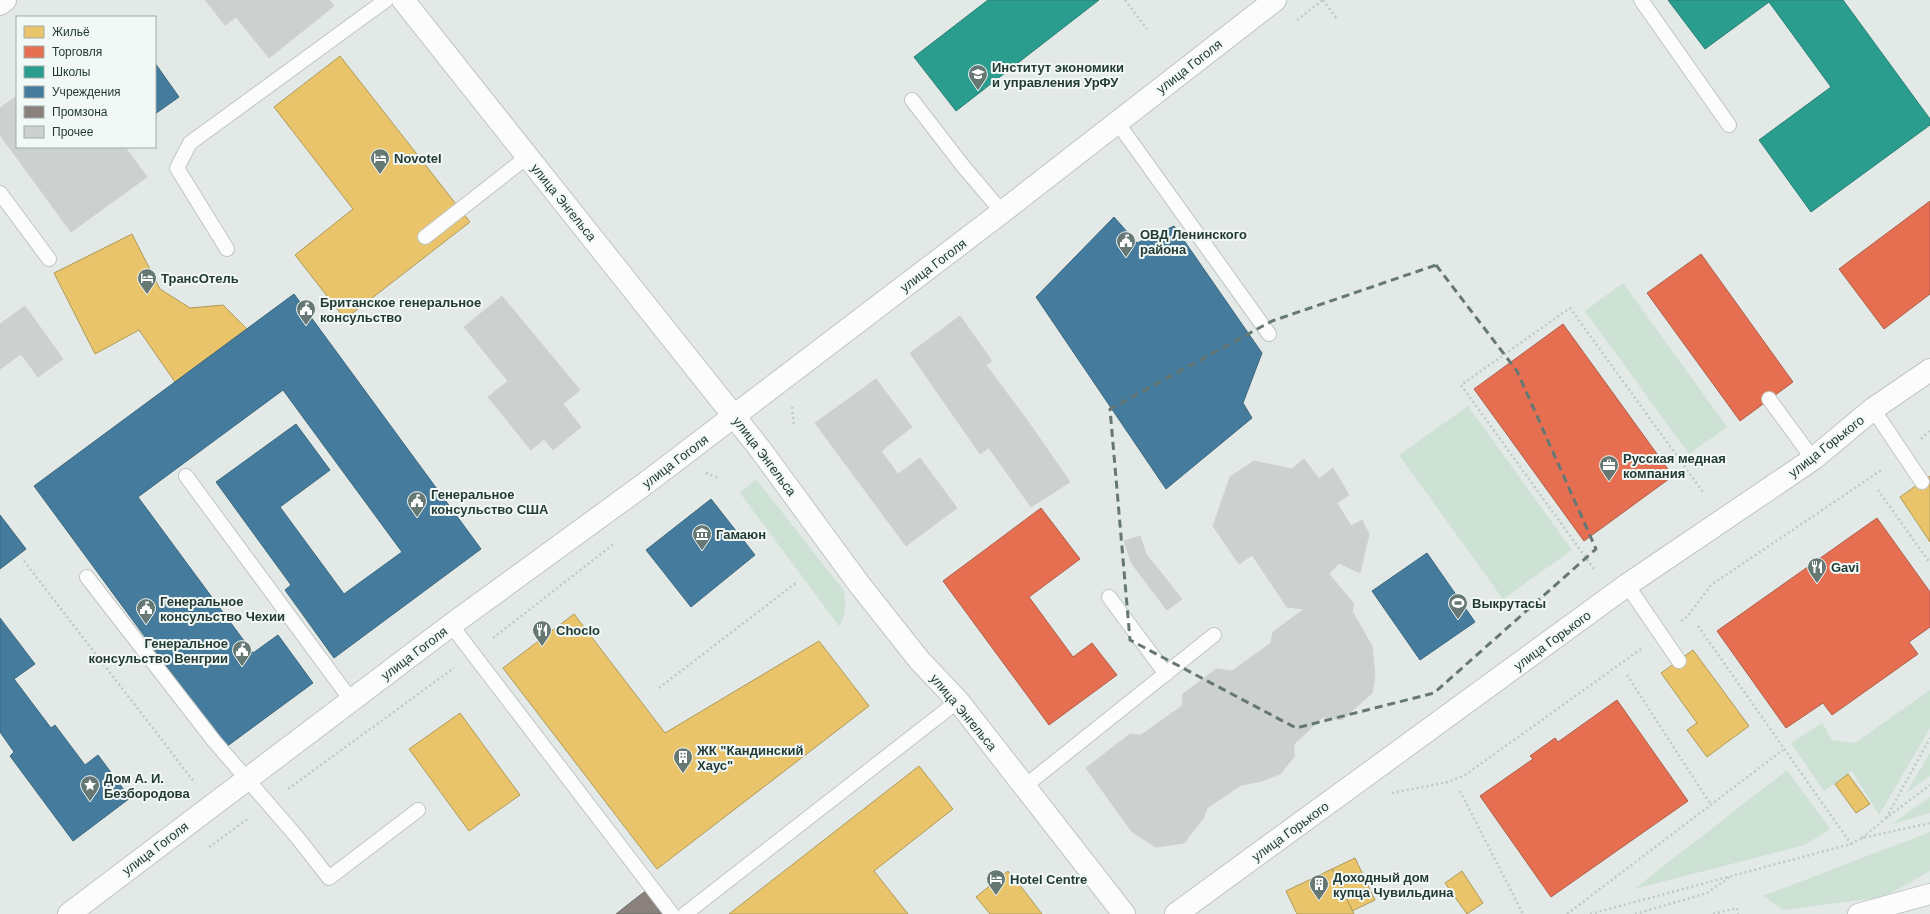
<svg xmlns="http://www.w3.org/2000/svg" width="1930" height="914" viewBox="0 0 1930 914" font-family="Arial,sans-serif">
  <style>
    .green { fill: #cde1d5 }
    .homes { fill: #e9c46a; stroke: #ae9b5a }
    .shops { fill: #e76f51; stroke: #ac5f49 }
    .schools { fill: #2a9d8f; stroke: #288074 }
    .public { fill: #457b9d; stroke: #3b687e }
    .industry { fill: #8a817c; stroke: #6b6c67 }
    .building { fill: #ccd1cf; stroke: #ccd2cf }
    .lines { fill: none; stroke-linecap: round; stroke-linejoin: round }
    .service-casing { stroke: #c0c6c3; stroke-width: 16 }
    .pedestrian-casing { stroke: #c0c6c3; stroke-width: 22 }
    .minor-casing { stroke: #c0c6c3; stroke-width: 24 }
    .secondary-casing { stroke: #c0c6c4; stroke-width: 24 }
    .path { stroke: #c0c9c6; stroke-width: 2.5; stroke-dasharray: 2 3; stroke-linecap: butt }
    .service { stroke: #fbfcfb; stroke-width: 14 }
    .pedestrian { stroke: #fbfcfb; stroke-width: 20 }
    .minor { stroke: #fbfcfb; stroke-width: 22 }
    .secondary { stroke: #fbfcfb; stroke-width: 22 }
    .marked { fill: none; stroke: #667874; stroke-width: 3; stroke-dasharray: 8 5; stroke-linejoin: round }
    .labels { text-anchor: middle; stroke-width: 4; stroke-linejoin: round; paint-order: stroke }
    .street-label { font-size: 13px; fill: #233b36; stroke: #f2f8f5 }
    .poi-label { font-size: 13px; font-weight: bold; fill: #233b36; stroke: #f2f8f5; text-anchor: start }
  </style>
  <rect width="100%" height="100%" fill="#e3e9e6"/>
  <g class="green">
    <path d="M1623,283L1727,427L1689,454L1585,311Z"/>
    <path d="M1468,406L1572,550L1503,599L1399,455Z"/>
    <path d="M756,479L844,591C846,604 847,614 839,626L740,493Z"/>
    <path d="M1930,690V728L1879,815L1852,771L1824,791L1791,743L1822,723L1832,740L1855,743Z"/>
    <path d="M1930,753V776L1906,793Z"/>
    <path d="M1787,770L1830,829L1805,845L1634,889Z"/>
    <path d="M1930,797V813L1892,824Z"/>
    <path d="M1930,832V871L1884,897L1783,910L1763,896Z"/>
  </g>
  <g class="homes">
    <path d="M340,56L470,222L345,319L295,255L353,209L274,107Z"/>
    <path d="M132,234L160,289L190,308L223,305L247,329L175,382L139,330L95,354L54,273Z"/>
    <path d="M1930,476V542L1900,497Z"/>
    <path d="M574,614L665,733L819,641L869,706L657,869L503,668Z"/>
    <path d="M1693,650L1749,726L1707,757L1687,730L1697,723L1661,673Z"/>
    <path d="M460,713L520,795L469,831L409,749Z"/>
    <path d="M919,766L953,809L874,871L908,914H729Z"/>
    <path d="M1848,774L1870,804L1856,813L1835,784Z"/>
    <path d="M1355,858L1375,900L1352,911L1332,869Z"/>
    <path d="M1332,869L1354,914H1297L1286,891Z"/>
    <path d="M1008,871L1026,893L1042,914H990L976,897Z"/>
    <path d="M1462,871L1483,903L1467,914L1445,883Z"/>
  </g>
  <g class="shops">
    <path d="M1930,201V294L1884,329L1839,269Z"/>
    <path d="M1701,254L1793,382L1740,421L1647,293Z"/>
    <path d="M1563,324L1673,476L1584,541L1474,389Z"/>
    <path d="M1041,508L1080,559L1029,597L1073,657L1092,643L1117,675L1049,725L943,581Z"/>
    <path d="M1877,518L1930,592V627L1909,642L1918,654L1832,715L1823,703L1786,728L1717,631Z"/>
    <path d="M1617,700L1688,801L1551,897L1480,796L1533,759L1530,756L1555,738L1558,742Z"/>
  </g>
  <g class="schools">
    <path d="M988,0H1099L956,111L914,57Z"/>
    <path d="M1668,0H1843L1930,119V125L1811,212L1759,140L1831,87L1769,2L1705,49Z"/>
  </g>
  <g class="public">
    <path d="M155,63L179,97L155,114Z"/>
    <path d="M1114,217L1137,243L1174,226L1262,353L1243,403L1252,418L1166,489L1036,297Z"/>
    <path d="M294,294L481,549L334,658L285,590L291,585L216,482L296,424L330,470L280,507L344,594L402,552L283,390L138,497L253,653L278,635L313,683L226,747L34,486Z"/>
    <path d="M711,499L755,555L691,607L646,550Z"/>
    <path d="M0,515L26,549L0,569Z"/>
    <path d="M1427,553L1475,622L1420,660L1372,591Z"/>
    <path d="M0,618L35,664L14,679L51,728L55,725L85,765L98,755L130,798L73,841L10,756L14,752L0,732Z"/>
  </g>
  <path class="industry" d="M647,890L666,914H616L635,899Z"/>
  <g class="building">
    <path d="M205,0H329L334,6L269,58L236,17L225,25Z"/>
    <path d="M17,96V147H125L147,177L71,232L0,135V108Z"/>
    <path d="M502,296L580,390L563,404L581,427L553,450L544,439L531,450L488,397L508,381L464,327Z"/>
    <path d="M25,306L63,359L38,377L21,354L0,369V324Z"/>
    <path d="M960,316L992,361L986,365L1027,420L980,454L910,353Z"/>
    <path d="M876,379L912,427L881,451L898,474L920,458L957,508L906,546L815,423Z"/>
    <path d="M1027,420L1070,482L1031,507L989,448Z"/>
    <path d="M1304,459L1319,479L1333,468L1349,495L1337,503L1351,526L1362,520L1369,534L1360,573L1339,563L1329,574L1354,604L1352,611L1372,646L1375,675L1372,693L1342,720L1323,717L1294,744V757L1280,774L1262,781L1241,785L1207,808L1204,817L1184,843L1156,847L1132,832L1086,768L1130,734L1141,735L1182,706L1183,694L1216,669L1232,671L1271,643L1273,632L1304,609L1287,607L1252,555L1239,564L1213,526L1230,477L1254,461L1292,469Z"/>
    <path d="M1140,536L1146,554L1182,599L1167,610L1132,564L1124,541Z"/>
  </g>
  <g class="lines">
    <defs>
      <g id="service">
        <path d="M1641,0L1729,125"/>
        <path d="M912,100L963,166L1002,212"/>
        <path d="M1117,122L1269,334"/>
        <path d="M0,193L49,259"/>
        <path d="M425,237L527,157"/>
        <path d="M227,249L177,168L190,143L386,0"/>
        <path d="M1769,399L1813,459"/>
        <path d="M1873,409L1922,482"/>
        <path d="M186,476L351,700"/>
        <path d="M87,577L214,741L297,837L329,878L418,810"/>
        <path d="M1627,585L1679,661"/>
        <path d="M1109,597L1166,674"/>
        <path d="M451,625L672,914"/>
        <path d="M1025,786L1214,635"/>
        <path d="M685,914L958,701"/>
      </g>
      <path id="pedestrian" d="M1858,914L1930,894"/>
      <g id="minor">
        <path d="M403,0L760,449L859,584L920,661L958,701L1124,914"/>
        <path d="M69,914L451,625L646,483L1002,212L1275,0"/>
        <path d="M1176,914L1627,585L1813,459L1873,409L1930,370"/>
      </g>
      <path id="secondary" d="M0,4L5,0"/>
    </defs>
    <use href="#service" class="service-casing"/>
    <use href="#pedestrian" class="pedestrian-casing"/>
    <use href="#minor" class="minor-casing"/>
    <use href="#secondary" class="secondary-casing"/>
    <g class="path">
      <path d="M1125,0L1147,29"/>
      <path d="M1323,0L1337,19"/>
      <path d="M1297,20L1323,0"/>
      <path d="M792,407L794,426"/>
      <path d="M1921,439L1930,430"/>
      <path d="M706,473L718,478"/>
      <path d="M1878,490L1930,563"/>
      <path d="M24,561L195,783"/>
      <path d="M1594,569L1461,385L1570,308L1703,492"/>
      <path d="M1681,621L1687,617L1711,585L1883,469"/>
      <path d="M1698,626L1851,844"/>
      <path d="M493,638L615,543"/>
      <path d="M1627,675L1711,805"/>
      <path d="M659,688L797,582"/>
      <path d="M288,789L454,668"/>
      <path d="M1460,791L1523,914"/>
      <path d="M1392,793L1448,782L1465,775L1641,649"/>
      <path d="M1886,818L1930,738"/>
      <path d="M1862,838L1886,818L1930,785"/>
      <path d="M209,847L249,818"/>
      <path d="M1567,914L1783,750"/>
      <path d="M1590,914L1851,844L1862,838L1930,823"/>
      <path d="M1635,914L1707,893L1730,877"/>
      <path d="M1713,914L1737,908L1738,914"/>
    </g>
    <use href="#service" class="service"/>
    <use href="#pedestrian" class="pedestrian"/>
    <use href="#minor" class="minor"/>
    <use href="#secondary" class="secondary"/>
  </g>
  <path class="marked" d="M1436,265L1517,371L1596,549L1434,693L1296,728L1130,640L1110,409L1272,321Z"/>
  <defs>
    <symbol id="university-pin" viewBox="-11 -11 22 30"><path d="M0 17L-7.5 6A9.5 9.5 0 1 1 7.5 6Z" fill="#667874" stroke="#f2f8f5"/><path d="M0-5L7-2L0 1L-7-2ZM-4 1L0 2.5L4 1V4Q0 6-4 4Z" fill="#fff"/></symbol>
    <symbol id="hotel-pin" viewBox="-11 -11 22 30"><path d="M0 17L-7.5 6A9.5 9.5 0 1 1 7.5 6Z" fill="#667874" stroke="#f2f8f5"/><path d="M-6-4.5h1.5V1H6V5H4.5V3h-9V5H-6ZM-4 0a1.8 1.8 0 1 1 3.6 0ZM.5 0V-2.5h3Q6-2.5 6 0Z" fill="#fff"/></symbol>
    <symbol id="civic-pin" viewBox="-11 -11 22 30"><path d="M0 17L-7.5 6A9.5 9.5 0 1 1 7.5 6Z" fill="#667874" stroke="#f2f8f5"/><path d="M-.6-6.5H3V-4.5H.6V-3L4-1V1h2V6H-6V1h2V-1L-.6-3ZM-1.2 2.5V6h2.4V2.5Z" fill="#fff"/></symbol>
    <symbol id="office-pin" viewBox="-11 -11 22 30"><path d="M0 17L-7.5 6A9.5 9.5 0 1 1 7.5 6Z" fill="#667874" stroke="#f2f8f5"/><path d="M-6-3h4V-5.5h4V-3h4V5H-6ZM-1-4.5V-3h2v-1.5ZM-6 0V1H6V0Z" fill="#fff"/></symbol>
    <symbol id="museum-pin" viewBox="-11 -11 22 30"><path d="M0 17L-7.5 6A9.5 9.5 0 1 1 7.5 6Z" fill="#667874" stroke="#f2f8f5"/><path d="M0-6L6-3V-2H-6V-3ZM-5-1h2V3h-2ZM-1-1h2V3h-2ZM3-1h2V3H3ZM-6 4H6V6H-6Z" fill="#fff"/></symbol>
    <symbol id="restaurant-pin" viewBox="-11 -11 22 30"><path d="M0 17L-7.5 6A9.5 9.5 0 1 1 7.5 6Z" fill="#667874" stroke="#f2f8f5"/><path d="M-5-6h1v4h1v-4h1v4h1v-4h1v5L-1.5 .5V6h-2V.5L-5-1ZM5-6V6H3V1.5H1.5Q1.5-4 5-6Z" fill="#fff"/></symbol>
    <symbol id="stadium-pin" viewBox="-11 -11 22 30"><path d="M0 17L-7.5 6A9.5 9.5 0 1 1 7.5 6Z" fill="#667874" stroke="#f2f8f5"/><path d="M0-5a6.5 5 0 1 0 0 10a6.5 5 0 1 0 0-10ZM-3.5-1.8h7v3.6h-7Z" fill="#fff"/></symbol>
    <symbol id="building-pin" viewBox="-11 -11 22 30"><path d="M0 17L-7.5 6A9.5 9.5 0 1 1 7.5 6Z" fill="#667874" stroke="#f2f8f5"/><path d="M-4-6H4V6H1V3H-1V6H-4ZM-2.5-4.3h1.7v1.8h-1.7ZM.8-4.3h1.7v1.8H.8ZM-2.5-1h1.7V.8h-1.7ZM.8-1h1.7V.8H.8Z" fill="#fff"/></symbol>
    <symbol id="sight-pin" viewBox="-11 -11 22 30"><path d="M0 17L-7.5 6A9.5 9.5 0 1 1 7.5 6Z" fill="#667874" stroke="#f2f8f5"/><path d="M0-6L1.8-2.2L6-1.7L2.9 1.2L3.7 5.4L0 3.3L-3.7 5.4L-2.9 1.2L-6-1.7L-1.8-2.2Z" fill="#fff"/></symbol>
  </defs>
  <g fill-rule="evenodd">
    <use href="#university-pin" x="967" y="63" width="22" height="30"/>
    <use href="#hotel-pin" x="369" y="147" width="22" height="30"/>
    <use href="#civic-pin" x="1115" y="230" width="22" height="30"/>
    <use href="#hotel-pin" x="136" y="267" width="22" height="30"/>
    <use href="#civic-pin" x="295" y="298" width="22" height="30"/>
    <use href="#office-pin" x="1598" y="454" width="22" height="30"/>
    <use href="#civic-pin" x="406" y="490" width="22" height="30"/>
    <use href="#museum-pin" x="691" y="523" width="22" height="30"/>
    <use href="#restaurant-pin" x="1806" y="556" width="22" height="30"/>
    <use href="#stadium-pin" x="1447" y="592" width="22" height="30"/>
    <use href="#civic-pin" x="135" y="597" width="22" height="30"/>
    <use href="#restaurant-pin" x="531" y="619" width="22" height="30"/>
    <use href="#civic-pin" x="231" y="639" width="22" height="30"/>
    <use href="#building-pin" x="672" y="746" width="22" height="30"/>
    <use href="#sight-pin" x="79" y="774" width="22" height="30"/>
    <use href="#hotel-pin" x="985" y="868" width="22" height="30"/>
    <use href="#building-pin" x="1308" y="873" width="22" height="30"/>
  </g>
  <g class="labels">
    <g class="street-label">
      <text transform="translate(1189 66) rotate(-38)" y="5">улица Гоголя</text>
      <text transform="translate(564 202) rotate(51)" y="5">улица Энгельса</text>
      <text transform="translate(933 265) rotate(-37)" y="5">улица Гоголя</text>
      <text transform="translate(1826 446) rotate(-38)" y="5">улица Горького</text>
      <text transform="translate(765 456) rotate(53)" y="5">улица Энгельса</text>
      <text transform="translate(675 461) rotate(-37)" y="5">улица Гоголя</text>
      <text transform="translate(1552 640) rotate(-36)" y="5">улица Горького</text>
      <text transform="translate(414 653) rotate(-37)" y="5">улица Гоголя</text>
      <text transform="translate(964 712) rotate(50)" y="5">улица Энгельса</text>
      <text transform="translate(1290 831) rotate(-36)" y="5">улица Горького</text>
      <text transform="translate(155 848) rotate(-37)" y="5">улица Гоголя</text>
    </g>
    <g class="poi-label">
      <text x="992" y="72">Институт экономики<tspan x="992" dy="15">и управления УрФУ</tspan></text>
      <text x="394" y="163">Novotel</text>
      <text x="1140" y="239">ОВД Ленинского<tspan x="1140" dy="15">района</tspan></text>
      <text x="161" y="283">ТрансОтель</text>
      <text x="320" y="307">Британское генеральное<tspan x="320" dy="15">консульство</tspan></text>
      <text x="1623" y="463">Русская медная<tspan x="1623" dy="15">компания</tspan></text>
      <text x="431" y="499">Генеральное<tspan x="431" dy="15">консульство США</tspan></text>
      <text x="716" y="539">Гамаюн</text>
      <text x="1831" y="572">Gavi</text>
      <text x="160" y="606">Генеральное<tspan x="160" dy="15">консульство Чехии</tspan></text>
      <text x="1472" y="608">Выкрутасы</text>
      <text x="556" y="635">Choclo</text>
      <text x="228" y="648" text-anchor="end">Генеральное<tspan x="228" dy="15">консульство Венгрии</tspan></text>
      <text x="697" y="755">ЖК "Кандинский<tspan x="697" dy="15">Хаус"</tspan></text>
      <text x="104" y="783">Дом А. И.<tspan x="104" dy="15">Безбородова</tspan></text>
      <text x="1333" y="882">Доходный дом<tspan x="1333" dy="15">купца Чувильдина</tspan></text>
      <text x="1010" y="884">Hotel Centre</text>
    </g>
  </g>
  <rect x="16" y="16" width="140" height="132" fill="#f2f8f5" stroke="#9faca9"/>
  <rect x="24" y="26" width="20" height="12" fill="#e9c46a" stroke="#9faca9"/>
  <text x="52" y="36" font-size="12" fill="#233b36">Жильё</text>
  <rect x="24" y="46" width="20" height="12" fill="#e76f51" stroke="#9faca9"/>
  <text x="52" y="56" font-size="12" fill="#233b36">Торговля</text>
  <rect x="24" y="66" width="20" height="12" fill="#2a9d8f" stroke="#9faca9"/>
  <text x="52" y="76" font-size="12" fill="#233b36">Школы</text>
  <rect x="24" y="86" width="20" height="12" fill="#457b9d" stroke="#9faca9"/>
  <text x="52" y="96" font-size="12" fill="#233b36">Учреждения</text>
  <rect x="24" y="106" width="20" height="12" fill="#8a817c" stroke="#9faca9"/>
  <text x="52" y="116" font-size="12" fill="#233b36">Промзона</text>
  <rect x="24" y="126" width="20" height="12" fill="#ccd1cf" stroke="#9faca9"/>
  <text x="52" y="136" font-size="12" fill="#233b36">Прочее</text>
</svg>
